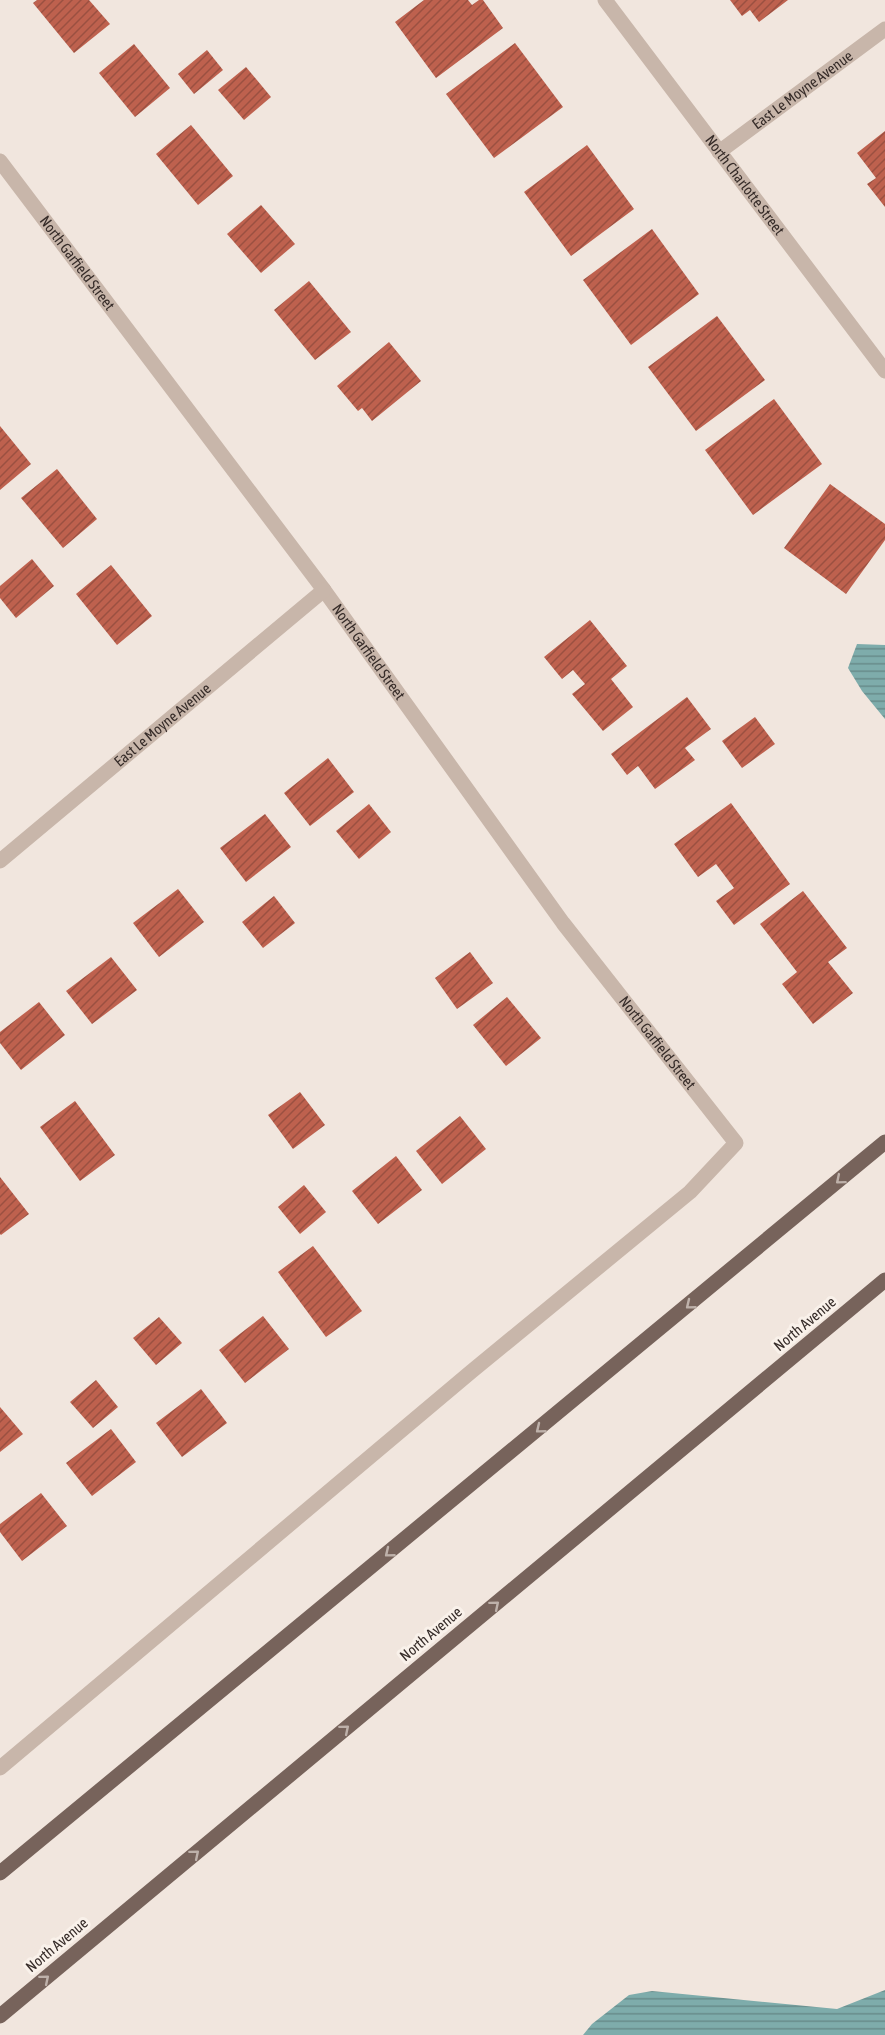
<svg xmlns="http://www.w3.org/2000/svg" width="885" height="2035" viewBox="0 0 885 2035" font-family="'Asap Condensed',sans-serif">
  <style>
    .water { fill: url(#water-rules) }
    .building { fill: url(#building-hatch) }
    .lines { fill: none; stroke-linecap: round; stroke-linejoin: round }
    .minor { stroke: #c8b6aa; stroke-width: 15 }
    .major { stroke: #77635b; stroke-width: 15 }
    .oneway { stroke: #beb1aa }
    .labels { text-anchor: middle; stroke-width: 6; stroke-linejoin: round; paint-order: stroke }
    .street-label { font-size: 15px; fill: #362c29; stroke: #f9f1ea }
  </style>
  <defs>
    <pattern id="water-rules" width="6" height="5" patternUnits="userSpaceOnUse" patternTransform="scale(1.5)"><rect width="6" height="5" fill="#7eacab"/><path d="M0 2.5h6" fill="none" stroke="#688c8b"/></pattern>
    <pattern id="building-hatch" width="6" height="6" patternUnits="userSpaceOnUse" patternTransform="scale(1.5)"><rect width="6" height="6" fill="#be614e"/><path d="M-1 1l2-2M0 6l6-6M5 7l2-2" fill="none" stroke="#9b5041"/></pattern>
  </defs>
  <rect width="100%" height="100%" fill="#f1e6de"/>
  <g class="water">
    <path d="M857,644L885,645V719L862,691L848,668Z"/>
    <path d="M885,1990V2035H583L592,2024L629,1995L652,1991L837,2009Z"/>
  </g>
  <g class="building">
    <path d="M37,0H89L110,24L74,53L33,3Z"/>
    <path d="M424,0H468L472,5L479,0H483L503,28L436,78L395,22Z"/>
    <path d="M730,0H788L759,22L750,10L742,16Z"/>
    <path d="M515,43L563,107L494,158L446,94Z"/>
    <path d="M134,44L170,88L135,117L99,73Z"/>
    <path d="M207,50L223,70L194,94L178,74Z"/>
    <path d="M246,67L271,97L244,120L218,90Z"/>
    <path d="M191,125L233,176L198,205L156,154Z"/>
    <path d="M885,131V207L867,184L876,178L857,153Z"/>
    <path d="M587,145L634,209L571,256L524,192Z"/>
    <path d="M261,205L295,244L261,273L227,234Z"/>
    <path d="M652,229L699,294L631,345L583,280Z"/>
    <path d="M309,281L351,332L315,360L274,310Z"/>
    <path d="M717,316L765,380L696,431L648,367Z"/>
    <path d="M389,342L421,381L372,421L362,408L358,411L337,386Z"/>
    <path d="M774,399L822,464L753,515L705,450Z"/>
    <path d="M0,426L31,464L0,490Z"/>
    <path d="M57,469L97,519L63,548L21,498Z"/>
    <path d="M830,484L885,524V540L846,594L784,548Z"/>
    <path d="M32,559L54,586L16,618L0,598V586Z"/>
    <path d="M111,565L152,616L117,645L76,594Z"/>
    <path d="M590,620L627,666L611,679L633,707L603,731L572,694L585,684L573,670L562,679L544,657Z"/>
    <path d="M687,697L711,729L685,748L695,760L655,789L638,766L627,775L611,754Z"/>
    <path d="M755,717L775,744L742,768L722,741Z"/>
    <path d="M328,758L354,792L310,826L284,793Z"/>
    <path d="M731,803L790,884L734,925L716,901L734,888L716,864L698,877L674,844Z"/>
    <path d="M369,804L391,832L359,859L336,831Z"/>
    <path d="M265,814L291,847L246,882L220,848Z"/>
    <path d="M178,889L204,922L159,957L133,923Z"/>
    <path d="M803,891L847,948L828,962L853,993L813,1024L782,984L797,972L760,924Z"/>
    <path d="M274,896L295,923L263,948L242,922Z"/>
    <path d="M470,952L493,983L457,1009L435,978Z"/>
    <path d="M111,957L137,990L92,1024L66,991Z"/>
    <path d="M507,997L541,1038L506,1066L473,1025Z"/>
    <path d="M39,1002L65,1035L21,1070L0,1043V1032Z"/>
    <path d="M300,1092L325,1125L293,1149L268,1115Z"/>
    <path d="M75,1101L115,1155L80,1181L40,1127Z"/>
    <path d="M460,1116L486,1149L442,1184L416,1151Z"/>
    <path d="M396,1156L422,1190L378,1224L352,1191Z"/>
    <path d="M0,1177L29,1214L1,1235L0,1234Z"/>
    <path d="M304,1185L326,1212L300,1234L278,1207Z"/>
    <path d="M313,1246L362,1311L326,1337L278,1272Z"/>
    <path d="M263,1316L289,1349L245,1383L219,1350Z"/>
    <path d="M159,1317L182,1343L156,1365L133,1338Z"/>
    <path d="M96,1380L118,1407L93,1428L70,1402Z"/>
    <path d="M201,1389L227,1423L182,1457L156,1423Z"/>
    <path d="M0,1407L23,1434L0,1452Z"/>
    <path d="M111,1429L136,1462L92,1496L66,1463Z"/>
    <path d="M41,1493L67,1526L22,1561L0,1532V1524Z"/>
  </g>
  <g class="lines">
    <g class="minor">
      <path id="s1" d="M605,0L885,371"/>
      <path id="s2" d="M719,152L885,29"/>
      <path id="s3" d="M0,161L324,590L563,923L736,1143L690,1192L472,1371L0,1768"/>
      <path id="s4" d="M0,861L324,590"/>
    </g>
    <g class="major">
      <path d="M0,1873L885,1142"/>
      <path d="M0,2016L885,1280"/>
    </g>
  </g>
  <defs><path id="oneway-chevron" d="M-2-3.5L2.5 0L-2 3.5" fill="none" stroke-width="1.6" stroke-linecap="round" stroke-linejoin="round" transform="scale(1.5)"/></defs>
  <g class="oneway">
    <use href="#oneway-chevron" transform="translate(840 1180) rotate(140)"/>
    <use href="#oneway-chevron" transform="translate(690 1305) rotate(141)"/>
    <use href="#oneway-chevron" transform="translate(540 1429) rotate(141)"/>
    <use href="#oneway-chevron" transform="translate(389 1553) rotate(141)"/>
    <use href="#oneway-chevron" transform="translate(495 1605) rotate(-40)"/>
    <use href="#oneway-chevron" transform="translate(345 1729) rotate(-40)"/>
    <use href="#oneway-chevron" transform="translate(195 1854) rotate(-40)"/>
    <use href="#oneway-chevron" transform="translate(45 1979) rotate(-40)"/>
  </g>
  <g class="labels">
    <g class="street-label">
      <text dy="5" stroke="none"><textPath href="#s2" startOffset="104">East Le Moyne Avenue</textPath></text>
      <text dy="5" stroke="none"><textPath href="#s1" startOffset="232">North Charlotte Street</textPath></text>
      <text dy="5" stroke="none"><textPath href="#s3" startOffset="128">North Garfield Street</textPath></text>
      <text dy="5" stroke="none"><textPath href="#s3" startOffset="614">North Garfield Street</textPath></text>
      <text dy="5" stroke="none"><textPath href="#s4" startOffset="212">East Le Moyne Avenue</textPath></text>
      <text dy="5" stroke="none"><textPath href="#s3" startOffset="1100">North Garfield Street</textPath></text>
      <text transform="translate(805 1324) rotate(-40)" y="5">North Avenue</text>
      <text transform="translate(431 1634) rotate(-40)" y="5">North Avenue</text>
      <text transform="translate(57 1945) rotate(-40)" y="5">North Avenue</text>
    </g>
  </g>
</svg>
